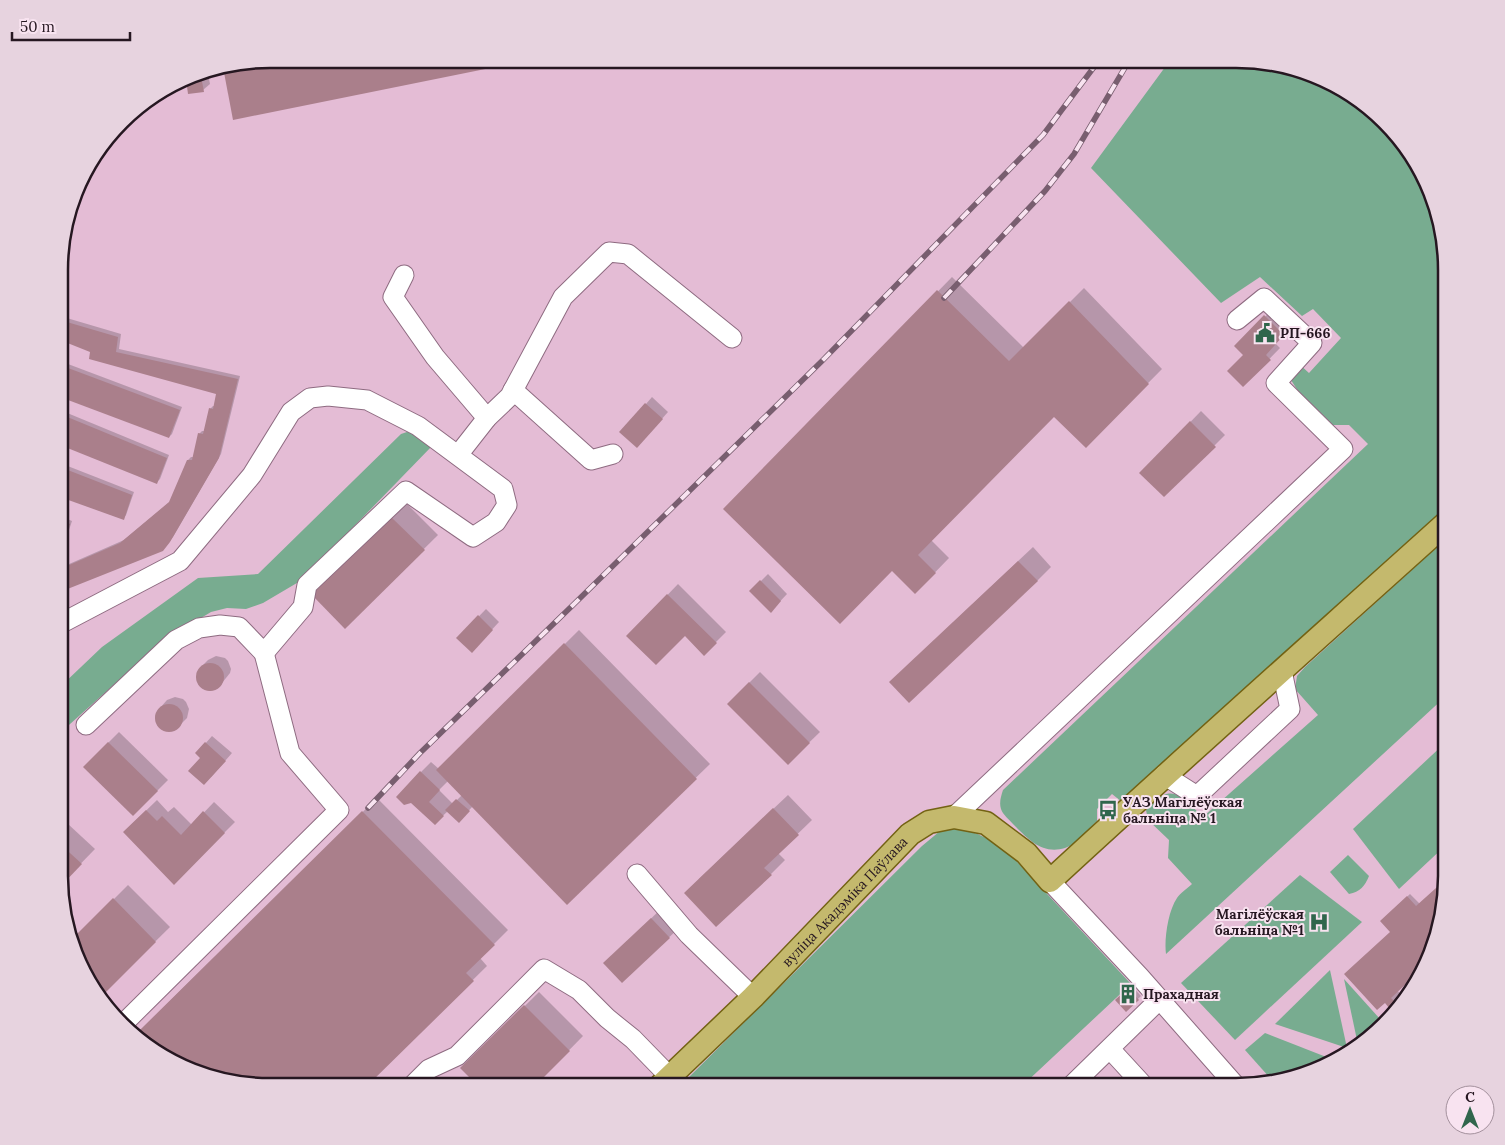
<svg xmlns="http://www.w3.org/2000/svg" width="1505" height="1145" viewBox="0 0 1505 1145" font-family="Lora,serif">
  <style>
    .green { fill: #78ac90 }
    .shadow { fill: #0003; fill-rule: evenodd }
    .building { fill: #aa7f8b }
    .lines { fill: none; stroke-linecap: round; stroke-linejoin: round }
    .minor-casing { stroke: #8e6b81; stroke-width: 21 }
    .major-casing { stroke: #736213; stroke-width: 25 }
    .minor { stroke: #fff; stroke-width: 19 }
    .major { stroke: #c4b96d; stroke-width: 22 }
    .rail-casing { stroke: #785e6f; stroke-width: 5.5 }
    .rail { stroke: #f8e3f0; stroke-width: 4; stroke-dasharray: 11; stroke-linecap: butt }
    .labels { text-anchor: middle; stroke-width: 4; stroke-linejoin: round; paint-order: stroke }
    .poi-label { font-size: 14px; font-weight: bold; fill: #261721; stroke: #f8e3f0; text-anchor: start }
    .street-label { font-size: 14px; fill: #261721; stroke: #f8e3f0 }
    .rim { fill: none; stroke: #261721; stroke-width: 2.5 }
  </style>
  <rect width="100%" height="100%" fill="#e4bcd5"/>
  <g class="green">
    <path d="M1171,59H1249L1316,75L1374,111L1425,177L1446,269V509L1122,802L1112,794L1097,809V821C1088,830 1078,844 1065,848C1042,855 1028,839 1013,824C1009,819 1003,815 1001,809C999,803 1001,796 1003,790L1368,444L1349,425H1333L1298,391L1291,380L1299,364L1309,373L1341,338L1313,309L1302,316L1260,277L1221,303L1091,168Z"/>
    <path d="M407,432H412L432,446L302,580L263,603L246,609L227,608L211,612L176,633L127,673L60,733V687L102,647L198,578L258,574L401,434Z"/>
    <path d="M1446,539V696L1166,954C1164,940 1168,911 1177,898C1180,893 1187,889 1192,884L1168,858L1169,840L1148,820L1146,810C1151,806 1157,797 1164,795C1180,788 1193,809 1203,817L1318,715L1295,689L1297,676L1305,667Z"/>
    <path d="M1446,742V845L1399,889L1353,829Z"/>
    <path d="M949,829C976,829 989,839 1010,854L1131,984L1022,1086H680L922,846L940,831Z"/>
    <path d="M1348,855L1369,876C1365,886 1360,892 1349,894L1330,872Z"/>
    <path d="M1300,875L1362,922L1235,1040L1181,983Z"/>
    <path d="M1330,970L1347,1048L1275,1024Z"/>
    <path d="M1344,979L1380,1019L1357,1040Z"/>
    <path d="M1265,1033L1334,1060L1328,1065L1270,1078L1245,1050Z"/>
  </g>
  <g class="shadow">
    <path d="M270,59H528L234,118L224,66Z"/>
    <path d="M207,69L210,84L203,90L189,93L187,79L201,70Z"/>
    <path d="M952,277L1024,348L1084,288L1162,369L1086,446L1055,415L931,540L949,558L915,593L892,569L725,509Z"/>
    <path d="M1276,306L1294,324L1275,343L1280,348L1243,386L1245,355L1235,346Z"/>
    <path d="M60,316L121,334L119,349L240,376L221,454L173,537L166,546L162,550L60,591V568L124,540L170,502L188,460L191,457H194L199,434L202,431H205L210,409L213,406H215L218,393L92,351L60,339Z"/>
    <path d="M60,361L182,407L172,434L169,437L60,396Z"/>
    <path d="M652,397L668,412L644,439L646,404Z"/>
    <path d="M60,410L169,455L160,479L157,482L60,444Z"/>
    <path d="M1201,411L1225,435L1164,496L1141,473Z"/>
    <path d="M60,463L134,492L126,515L123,519L60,496Z"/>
    <path d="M405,502L438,535L345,627L312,594Z"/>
    <path d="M60,516L72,521L65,542L61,545L60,544Z"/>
    <path d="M1033,547L1051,567L1037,581L905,668Z"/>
    <path d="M768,574L787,594L771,611L751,591Z"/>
    <path d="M678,584L726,632L704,654L685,634L628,636Z"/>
    <path d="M486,609L499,622L472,651L458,638Z"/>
    <path d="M579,630L710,764L567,903L473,806L459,821L448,811L435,823L411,801L421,772L431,762L439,769ZM448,781L462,795L453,804L439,790Z"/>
    <path d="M216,656L225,658L228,661L231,669L230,673L218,688L210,691L201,687L198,684L197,675L201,667L208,660Z"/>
    <path d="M760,672L820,732L788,763L728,704Z"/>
    <path d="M175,697L183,699L186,702L189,709L187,718L177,728L168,731L160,728L157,725L155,716L160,708L167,700Z"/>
    <path d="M119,732L168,780L133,815L84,767Z"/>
    <path d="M212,736L232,753L211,777L202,757L197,753Z"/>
    <path d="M788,795L812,820L778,853L785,860L771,874L699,879Z"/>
    <path d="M377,798L508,930L480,958L487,966L365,1086H256L189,1070L134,1036Z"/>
    <path d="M157,800L168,812L174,807L192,825L214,802L235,822L174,883L124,832Z"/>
    <path d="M68,824L95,849L59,886V832Z"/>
    <path d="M128,885L170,927L101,995L81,969L73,940Z"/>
    <path d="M1446,890L1430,956L1425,964L1397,990L1404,998L1395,1013L1385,1002L1391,931L1382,921L1410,894L1420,904Z"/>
    <path d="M662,908L680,927L622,982L615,953Z"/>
    <path d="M1132,986L1141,996L1126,1010L1117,1000Z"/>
    <path d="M539,992L583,1036L534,1086L462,1068Z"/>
  </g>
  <g class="building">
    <path d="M269,59H530V60L233,120L223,67Z"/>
    <path d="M200,71L204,92L188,94L186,79Z"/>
    <path d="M937,290L1009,361L1069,301L1149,384L1086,448L1054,417L918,555L936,573L915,594L892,571L840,624L723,509Z"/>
    <path d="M1264,315L1284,335L1266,355L1271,360L1243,387L1227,371L1243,355L1234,346Z"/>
    <path d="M60,320L118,337L116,352L238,379L219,458L170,542L163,551L60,592V569L120,543L169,502L187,460H192L198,433L203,434L209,408L213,409L216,394L89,359L90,352L60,340Z"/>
    <path d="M60,365L180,410L169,438L60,397Z"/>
    <path d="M645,403L663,419L637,448L619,432Z"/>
    <path d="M60,414L167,458L157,484L60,445Z"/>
    <path d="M1190,421L1216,447L1164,497L1139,473Z"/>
    <path d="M60,467L132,495L124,520L60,497Z"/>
    <path d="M390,516L425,550L345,629L311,594Z"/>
    <path d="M60,520L70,524L62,546H60Z"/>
    <path d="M1018,561L1038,581L909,703L889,682Z"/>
    <path d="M760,580L781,601L771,613L749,591Z"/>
    <path d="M667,594L717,643L704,656L685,636L656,665L626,636Z"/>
    <path d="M478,615L493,630L472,653L456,638Z"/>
    <path d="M564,643L697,779L567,905L436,770Z"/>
    <circle cx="210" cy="677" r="14"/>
    <path d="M749,682L810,743L788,765L727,704Z"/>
    <circle cx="169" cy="718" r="14"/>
    <path d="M108,742L158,791L133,816L83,767Z"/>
    <path d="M205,742L226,761L204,785L188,771L200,758L195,753Z"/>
    <path d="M420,771L440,790L429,802L444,816L435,825L411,803L404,805L396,797Z"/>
    <path d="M456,799L470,811L459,823L445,810Z"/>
    <path d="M773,808L799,835L764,868L772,875L716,927L684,893Z"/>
    <path d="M146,810L157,821L162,816L181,835L203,811L225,833L174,885L123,832Z"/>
    <path d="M362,811L495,945L466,973L474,981L367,1086H256L189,1070L134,1036Z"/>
    <path d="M59,843L82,864L59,888Z"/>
    <path d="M1446,879V890L1430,956L1423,968L1391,998L1399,1006L1394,1014L1385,1003L1377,1010L1344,974L1390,932L1380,921L1407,896L1416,906Z"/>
    <path d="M113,898L156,942L102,996L81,969L72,939Z"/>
    <path d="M651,918L670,938L622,983L603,963Z"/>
    <path d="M1128,988L1139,1000L1126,1012L1115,1000Z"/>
    <path d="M524,1005L570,1051L535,1086H478L460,1068Z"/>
  </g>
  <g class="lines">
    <defs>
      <g id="minor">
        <path d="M404,275L393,297L435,357L487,418"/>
        <path d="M513,390L591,460L613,454"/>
        <path d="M458,455L487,418L510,396L563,297L609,252L628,254L732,338"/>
        <path d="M60,624L180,561L252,475L291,412L310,398L328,396L367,400L418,426L503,489L507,505L496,522L473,537L406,491L307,585L303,607L264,653L239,627L220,625L199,628L176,640L86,725"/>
        <path d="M1164,775L1197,796L1290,709L1282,671"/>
        <path d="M954,817L1343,449L1276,383L1312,343L1264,298L1237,320"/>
        <path d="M637,874L689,935L753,997"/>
        <path d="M1050,881L1140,977L1236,1086"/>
        <path d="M123,1024L339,810L290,753L264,653"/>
        <path d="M1110,1049L1144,1086"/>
        <path d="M412,1086L429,1069L457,1056L544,969L579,990L607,1018L633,1039L670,1077"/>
        <path d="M1071,1086L1159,1000"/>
      </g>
      <g id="major">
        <path id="s1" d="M660,1086L753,997L910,834L929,822L954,817L986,823L1026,853L1050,881C1181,760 1314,642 1446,523"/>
      </g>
    </defs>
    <use href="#minor" class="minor-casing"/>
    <use href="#major" class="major-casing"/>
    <use href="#minor" class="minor"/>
    <use href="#major" class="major"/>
    <defs>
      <g id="rail">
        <path d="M944,298L1045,191L1074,154L1130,59"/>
        <path d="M368,808L420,753L573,605L823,360L1043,135L1100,59"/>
      </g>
    </defs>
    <use href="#rail" class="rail-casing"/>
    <use href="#rail" class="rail"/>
  </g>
  <defs>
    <symbol id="civic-bare" viewBox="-9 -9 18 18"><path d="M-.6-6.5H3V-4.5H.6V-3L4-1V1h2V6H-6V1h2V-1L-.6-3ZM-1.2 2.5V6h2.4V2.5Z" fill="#30664c" stroke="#f8e3f0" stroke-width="2.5" paint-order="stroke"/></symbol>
    <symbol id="bus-bare" viewBox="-9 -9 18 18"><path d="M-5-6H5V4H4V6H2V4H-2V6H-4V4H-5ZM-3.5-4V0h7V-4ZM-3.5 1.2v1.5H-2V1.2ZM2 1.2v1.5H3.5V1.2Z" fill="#30664c" stroke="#f8e3f0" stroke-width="2.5" paint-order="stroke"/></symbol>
    <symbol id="hospital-bare" viewBox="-9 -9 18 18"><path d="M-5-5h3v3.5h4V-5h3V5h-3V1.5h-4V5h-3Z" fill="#30664c" stroke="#f8e3f0" stroke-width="2.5" paint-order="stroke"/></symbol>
    <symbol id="building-bare" viewBox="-9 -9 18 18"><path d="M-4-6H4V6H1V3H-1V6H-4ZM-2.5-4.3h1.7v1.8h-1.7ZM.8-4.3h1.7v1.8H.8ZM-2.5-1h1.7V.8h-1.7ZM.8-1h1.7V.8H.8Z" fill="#30664c" stroke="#f8e3f0" stroke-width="2.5" paint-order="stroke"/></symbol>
  </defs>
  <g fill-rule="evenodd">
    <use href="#civic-bare" x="1251" y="319" width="28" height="28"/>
    <use href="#bus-bare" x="1094" y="796" width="28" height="28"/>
    <use href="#hospital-bare" x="1305" y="908" width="28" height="28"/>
    <use href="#building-bare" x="1114" y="980" width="28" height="28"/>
  </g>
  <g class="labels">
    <g class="poi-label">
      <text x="1280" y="338">РП-666</text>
      <text x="1123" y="807">УАЗ Магілёўская<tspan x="1123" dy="16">бальніца № 1</tspan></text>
      <text x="1304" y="919" text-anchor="end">Магілёўская<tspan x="1304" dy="16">бальніца №1</tspan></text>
      <text x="1143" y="999">Прахадная</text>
    </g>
    <g class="street-label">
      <text dy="5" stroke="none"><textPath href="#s1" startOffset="261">вуліца Акадэміка Паўлава</textPath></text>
    </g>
  </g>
  <path d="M0 0H1505V1145H0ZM270 68H1236A202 202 0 0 1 1438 270V876A202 202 0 0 1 1236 1078H270A202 202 0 0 1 68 876V270A202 202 0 0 1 270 68Z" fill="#e7d3df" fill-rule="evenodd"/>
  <path class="rim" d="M270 68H1236A202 202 0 0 1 1438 270V876A202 202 0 0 1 1236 1078H270A202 202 0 0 1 68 876V270A202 202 0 0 1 270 68Z"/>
  <g transform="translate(1470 1110)"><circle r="24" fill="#f8e3f0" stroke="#a4919d"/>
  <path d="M0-4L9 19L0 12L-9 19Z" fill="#30664c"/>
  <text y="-8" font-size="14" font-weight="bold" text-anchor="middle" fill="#261721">С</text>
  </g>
  <path d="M12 32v8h118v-8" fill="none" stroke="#261721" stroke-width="2.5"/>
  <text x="20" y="32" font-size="15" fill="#261721" stroke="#f8e3f0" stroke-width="4" paint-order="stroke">50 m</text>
</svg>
